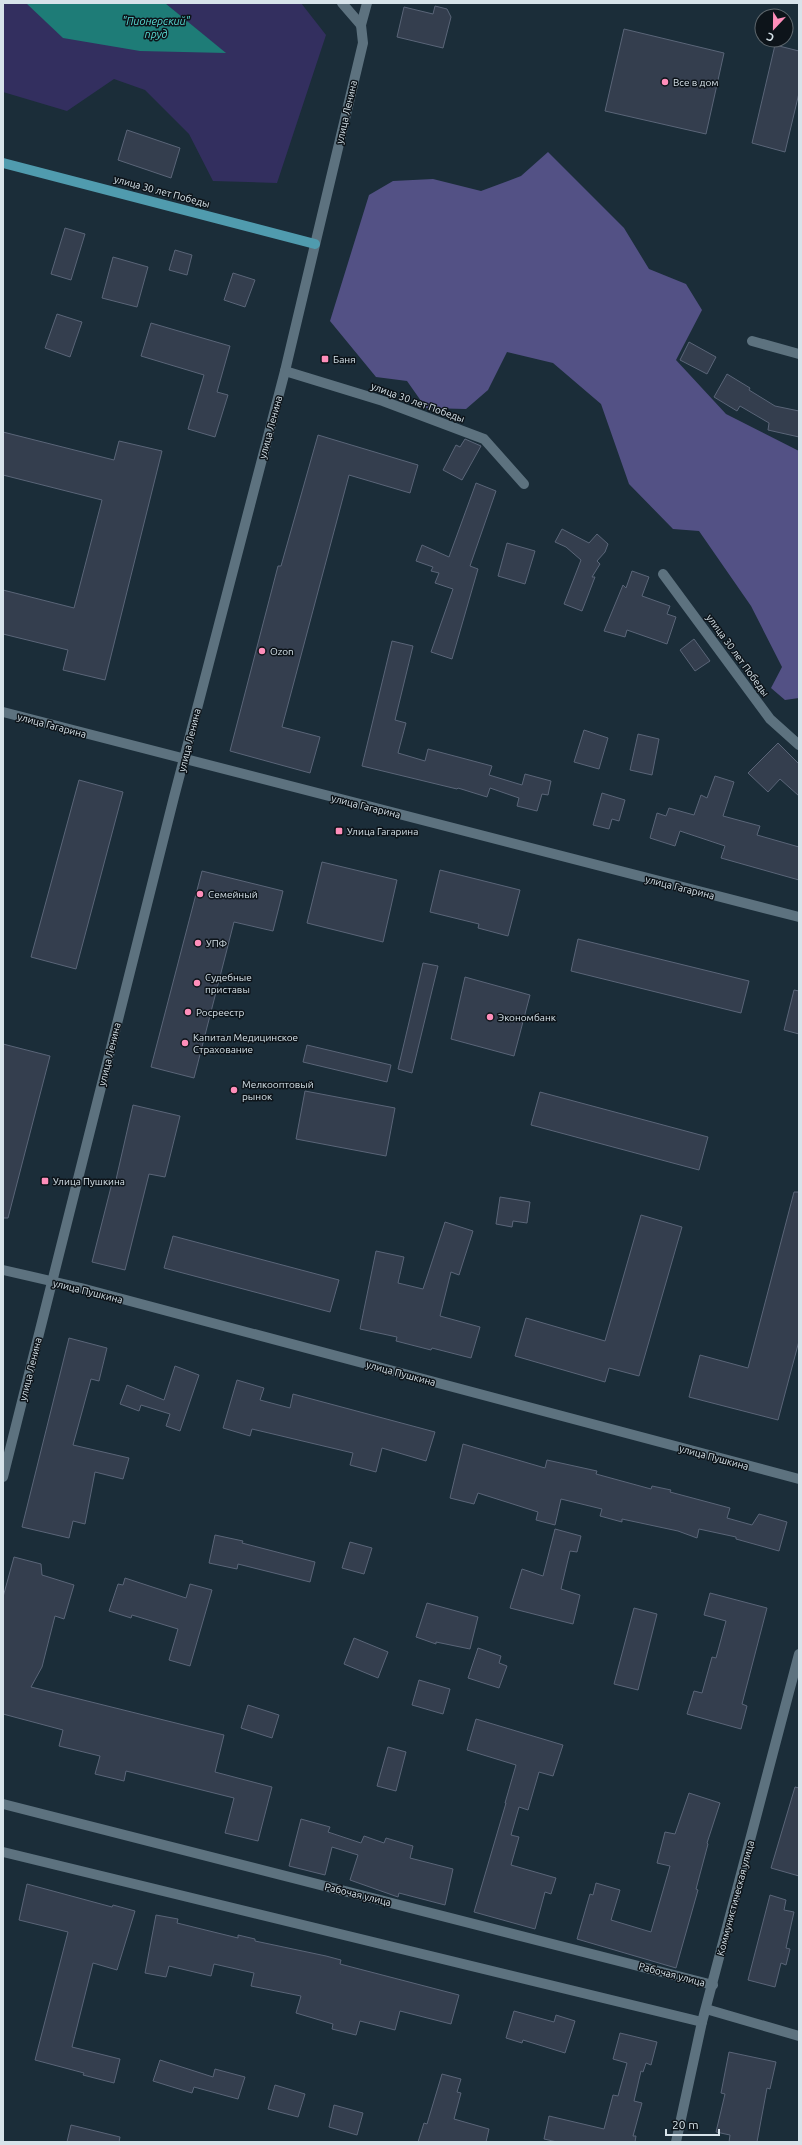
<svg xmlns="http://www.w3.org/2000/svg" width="802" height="2145" viewBox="0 0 802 2145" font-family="Ubuntu,sans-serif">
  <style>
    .green { fill: #332f5f }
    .forest { fill: #535185 }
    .water { fill: #1e7c77 }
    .building { fill: #343e4e; stroke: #5a6578 }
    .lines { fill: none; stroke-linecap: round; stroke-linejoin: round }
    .minor { stroke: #5d727f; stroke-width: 10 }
    .major { stroke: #509bae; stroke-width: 10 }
    .poi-dot { fill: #ff8eba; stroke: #0d141a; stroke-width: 1.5 }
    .labels { text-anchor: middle; stroke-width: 3; stroke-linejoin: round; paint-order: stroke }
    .poi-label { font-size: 10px; fill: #d7e3ea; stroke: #0d141a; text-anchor: start }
    .street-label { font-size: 10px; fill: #d7e3ea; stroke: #0d141a }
    .water-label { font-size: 11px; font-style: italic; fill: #58dad2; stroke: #0d141a }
  </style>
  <rect width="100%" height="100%" fill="#1b2d39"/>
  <path class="green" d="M3,3H31L225,53L165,3H301L326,35L277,183L213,181L189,134L145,90L114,79L67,111L3,92Z"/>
  <path class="forest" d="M548,152L624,228L649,269L686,284L702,310L676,360L726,414L799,451V698L785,700L771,688L782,667L751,606L699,531L673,529L629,484L601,404L553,363L507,352L488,390L466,409L426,408L407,381L376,377L330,321L369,195L393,181L433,179L481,191L521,176Z"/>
  <path class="water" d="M26,3H165L226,53L140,51L63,38Z"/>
  <g class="building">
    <path d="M435,6L447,9L451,17L443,48L397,37L404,7L433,14Z"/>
    <path d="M624,29L724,53L706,134L605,111Z"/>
    <path d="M775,45L799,51V93L785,152L752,143Z"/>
    <path d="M127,130L180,148L171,178L118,160Z"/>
    <path d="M65,228L85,234L71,280L51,274Z"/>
    <path d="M175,250L192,255L187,275L169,270Z"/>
    <path d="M113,257L148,267L137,307L102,298Z"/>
    <path d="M233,273L255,280L245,307L224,300Z"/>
    <path d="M57,314L82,322L70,357L45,348Z"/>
    <path d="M151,323L230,346L217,392L228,395L215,437L188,429L204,375L141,356Z"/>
    <path d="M689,342L716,357L707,374L680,360Z"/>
    <path d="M727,374L750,388L749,390L775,406L799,411V437L768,430L769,423L740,406L737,411L714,397Z"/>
    <path d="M3,432L114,460L119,441L162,451L105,680L63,670L68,650L3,634V590L74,608L102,500L3,475Z"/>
    <path d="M318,435L418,465L410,493L349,475L282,727L320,737L310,773L230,751L278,566H281Z"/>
    <path d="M465,439L481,446L462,480L443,470L456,445L460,447Z"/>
    <path d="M476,483L496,491L470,566L478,569L452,659L431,652L453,589L435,583L439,573L431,571L433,567L416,561L422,545L449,557Z"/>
    <path d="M562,529L589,543L597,534L608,544L605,552L597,561L600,564L592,577H595L582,611L564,604L581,560L566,547L555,542Z"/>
    <path d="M507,543L535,551L525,584L498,576Z"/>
    <path d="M632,571L649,577L642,596L670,606L667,614L676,617L667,644L627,630L625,637L604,631L623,585L626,588Z"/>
    <path d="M694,639L710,661L695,671L680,650Z"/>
    <path d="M392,641L413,646L395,720L406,723L398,753L425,761L428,749L492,766L489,775L522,785L525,774L551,781L548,795L542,794L537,811L517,806L519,798L490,788L487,797L458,788L457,789L362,766Z"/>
    <path d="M584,730L608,738L599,769L574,762Z"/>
    <path d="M638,734L659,739L652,775L630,770Z"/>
    <path d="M778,743L799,764V796L780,779L768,792L748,773Z"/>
    <path d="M715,776L734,782L723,816L760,826L757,835L799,847V880L721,858L725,846L680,831L675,846L650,838L657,813L666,816L669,808L694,815L701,795L707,798Z"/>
    <path d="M79,780L123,792L76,969L31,957Z"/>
    <path d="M602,793L625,800L619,821L612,819L609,829L593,825Z"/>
    <path d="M322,862L397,880L383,942L307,923Z"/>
    <path d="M440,870L520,890L508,936L478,928L479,924L430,912Z"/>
    <path d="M202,871L283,891L273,931L234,922L194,1078L151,1067Z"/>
    <path d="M578,939L749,981L741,1013L571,971Z"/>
    <path d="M423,963L438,966L412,1073L398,1069Z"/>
    <path d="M465,977L530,995L514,1056L451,1039Z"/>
    <path d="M794,990L799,991V1034L784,1030Z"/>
    <path d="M3,1044L50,1056L8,1218H3Z"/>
    <path d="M307,1045L391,1065L387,1082L303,1062Z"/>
    <path d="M305,1091L395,1108L386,1156L296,1139Z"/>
    <path d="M540,1092L708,1137L699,1170L531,1125Z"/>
    <path d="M133,1105L180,1116L165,1177L149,1174L125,1270L92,1262L112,1183L115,1184Z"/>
    <path d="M794,1192H799V1341L778,1420L689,1397L700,1355L748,1368Z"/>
    <path d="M500,1197L530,1202L527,1223L513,1221L512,1227L496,1224Z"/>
    <path d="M641,1215L682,1227L639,1376L609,1368L605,1382L515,1356L526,1318L605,1341Z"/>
    <path d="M445,1222L473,1231L459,1275L451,1272L440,1316L480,1327L471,1358L432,1348L431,1350L396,1341L397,1337L360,1329L376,1251L404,1257L398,1283L423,1289Z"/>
    <path d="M173,1236L339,1280L330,1312L164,1268Z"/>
    <path d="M69,1338L107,1348L99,1381L91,1379L73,1445L129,1458L123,1479L95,1472L85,1524L73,1521L69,1538L22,1527Z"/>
    <path d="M175,1366L199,1375L180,1431L166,1426L170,1414L141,1405L139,1411L120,1404L127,1385L164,1400Z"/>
    <path d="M237,1380L264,1388L260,1400L290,1408L293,1394L435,1432L426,1461L382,1448L376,1472L350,1465L353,1453L252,1429L250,1436L223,1428Z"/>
    <path d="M463,1444L545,1468L547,1460L597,1471L596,1474L651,1489L652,1486L671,1490L670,1492L730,1508L727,1518L752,1525L759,1514L787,1522L779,1551L736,1539V1537L699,1529L697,1538L678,1531L622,1519V1522L600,1516L602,1509L561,1499L555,1525L536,1520L538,1512L478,1493L474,1504L450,1498Z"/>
    <path d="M555,1529L581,1536L577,1552L570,1551L561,1589L580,1595L573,1624L510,1608L522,1569L543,1576Z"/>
    <path d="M215,1535L243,1541L242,1543L315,1562L310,1582L238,1564L237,1569L209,1563Z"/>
    <path d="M350,1542L372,1548L364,1574L342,1568Z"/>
    <path d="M14,1557L41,1564L42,1575L74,1585L64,1619L55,1616L42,1667L31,1687L224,1735L215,1772L272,1787L258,1841L225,1833L234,1798L126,1771L124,1781L95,1774L100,1756L59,1746L63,1730L3,1714V1597Z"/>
    <path d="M125,1578L186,1598L190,1584L212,1590L190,1666L169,1660L178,1629L132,1615L131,1618L109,1611L118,1584L123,1585Z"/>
    <path d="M710,1593L767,1608L742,1704L747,1706L741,1729L687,1714L694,1691L702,1693L712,1657L716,1658L726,1621L704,1615Z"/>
    <path d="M427,1603L478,1617L470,1649L436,1642V1644L416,1637Z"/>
    <path d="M634,1608L657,1614L638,1690L614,1684Z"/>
    <path d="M354,1638L388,1652L378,1678L344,1664Z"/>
    <path d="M478,1648L501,1656L499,1663L507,1666L499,1688L468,1678Z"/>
    <path d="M419,1680L450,1689L443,1714L412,1705Z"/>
    <path d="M248,1705L279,1715L272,1738L241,1728Z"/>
    <path d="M476,1719L563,1745L553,1776L539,1772L528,1810L519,1807L511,1835L519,1837L511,1865L556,1878L551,1894L545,1892L535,1929L474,1912L506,1803H505L516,1765L467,1750Z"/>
    <path d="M388,1747L406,1752L396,1791L377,1786Z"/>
    <path d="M795,1787L799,1788V1876L771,1868Z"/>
    <path d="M689,1793L720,1803L707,1843L708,1844L696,1889L698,1890L676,1968L577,1939L590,1894L593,1895L596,1883L620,1890L611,1920L651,1932L670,1866L657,1863L665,1832L675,1834Z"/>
    <path d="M301,1819L330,1827L328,1832L361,1843L364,1836L384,1843L386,1838L413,1846L410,1858L453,1869L445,1905L399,1893L398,1897L350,1880L358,1855L332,1847L325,1875L289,1866Z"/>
    <path d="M27,1884L112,1907L113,1905L135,1911L117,1970L93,1963L72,2047L120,2059L114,2083L83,2075L84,2073L35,2060L68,1932L19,1920Z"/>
    <path d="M770,1895L786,1900L784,1910L794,1912L786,1948L790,1949L786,1965L781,1963L775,1987L748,1980Z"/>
    <path d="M156,1915L178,1919L177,1923L238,1938V1935L255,1939V1941L326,1956L341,1960L340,1964L459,1995L451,2024L400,2011L395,2030L360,2021L356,2035L332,2029L333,2024L296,2013L301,1996L251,1986L254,1973L214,1964L211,1976L169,1966L166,1977L145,1973Z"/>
    <path d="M514,2011L554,2022L556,2015L575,2021L565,2053L523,2040L522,2043L506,2038Z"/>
    <path d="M620,2033L657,2042L651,2065L646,2063L643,2072L641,2071L634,2101L642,2103L633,2136H636L635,2142H557L544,2139L549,2116L604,2129L613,2095L618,2096L627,2063L613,2059Z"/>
    <path d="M729,2052L776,2062L770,2089L767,2088L757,2142H729L730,2135L716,2132L725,2094L721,2093Z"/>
    <path d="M160,2060L213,2077L215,2069L245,2077L238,2099L194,2087L192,2093L153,2081Z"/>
    <path d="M442,2074L461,2079L457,2092L461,2093L454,2119L489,2129L486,2142H418L424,2123L427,2124Z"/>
    <path d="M275,2085L305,2094L298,2117L268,2109Z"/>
    <path d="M334,2105L363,2113L357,2135L329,2127Z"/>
    <path d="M71,2125L120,2137L119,2142H67Z"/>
  </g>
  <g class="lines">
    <g class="minor">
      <path d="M342,3L361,25"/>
      <path d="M752,341L799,354"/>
      <path d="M285,371L383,401L484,439L524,484"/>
      <path d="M663,574L770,719L799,745"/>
      <path d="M3,712L799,917"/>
      <path d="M3,1270L81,1288L799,1479"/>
      <path d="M3,1477L174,797L285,371L363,43L361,25L367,3"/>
      <path d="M3,1804L713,1985"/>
      <path d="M3,1852L702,2022"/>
      <path d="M706,2009L799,2036"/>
      <path d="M676,2142L702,2022L799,1654"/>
    </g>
    <path class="major" d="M3,163L315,244"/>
  </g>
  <g class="poi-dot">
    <circle cx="665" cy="82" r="4"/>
    <rect x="321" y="355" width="8" height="8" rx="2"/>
    <circle cx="262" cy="651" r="4"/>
    <rect x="335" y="827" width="8" height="8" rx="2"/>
    <circle cx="200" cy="894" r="4"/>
    <circle cx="198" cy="943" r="4"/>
    <circle cx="197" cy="983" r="4"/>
    <circle cx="188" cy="1012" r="4"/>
    <circle cx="490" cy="1017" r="4"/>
    <circle cx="185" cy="1043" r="4"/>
    <circle cx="234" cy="1090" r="4"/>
    <rect x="41" y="1177" width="8" height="8" rx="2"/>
  </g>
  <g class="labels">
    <g class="poi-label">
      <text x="673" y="86">Все в дом</text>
      <text x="333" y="363">Баня</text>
      <text x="270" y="655">Ozon</text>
      <text x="347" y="835">Улица Гагарина</text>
      <text x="208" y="898">Семейный</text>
      <text x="206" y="947">УПФ</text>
      <text x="205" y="981">Судебные<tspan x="205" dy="12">приставы</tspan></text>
      <text x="196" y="1016">Росреестр</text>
      <text x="498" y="1021">Экономбанк</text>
      <text x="193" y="1041">Капитал Медицинское<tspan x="193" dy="12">Страхование</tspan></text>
      <text x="242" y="1088">Мелкооптовый<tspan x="242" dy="12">рынок</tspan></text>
      <text x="53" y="1185">Улица Пушкина</text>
    </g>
    <g class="street-label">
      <text transform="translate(346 112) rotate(-77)" y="4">улица Ленина</text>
      <text transform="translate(162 191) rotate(15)" y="4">улица 30 лет Победы</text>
      <text transform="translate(418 402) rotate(20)" y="4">улица 30 лет Победы</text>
      <text transform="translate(270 427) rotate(-75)" y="4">улица Ленина</text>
      <text transform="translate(738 655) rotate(54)" y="4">улица 30 лет Победы</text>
      <text transform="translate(52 725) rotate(15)" y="4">улица Гагарина</text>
      <text transform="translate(189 740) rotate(-76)" y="4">улица Ленина</text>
      <text transform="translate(366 806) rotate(14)" y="4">улица Гагарина</text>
      <text transform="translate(680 887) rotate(14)" y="4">улица Гагарина</text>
      <text transform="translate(109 1054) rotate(-76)" y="4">улица Ленина</text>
      <text transform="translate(88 1291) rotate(14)" y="4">улица Пушкина</text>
      <text transform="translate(30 1369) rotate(-76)" y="4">улица Ленина</text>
      <text transform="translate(401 1373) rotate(15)" y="4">улица Пушкина</text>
      <text transform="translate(714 1457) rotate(15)" y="4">улица Пушкина</text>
      <text transform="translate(358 1894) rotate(14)" y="4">Рабочая улица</text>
      <text transform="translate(735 1898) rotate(-75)" y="4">Коммунистическая улица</text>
      <text transform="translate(672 1974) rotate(15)" y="4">Рабочая улица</text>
    </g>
    <g class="water-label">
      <text x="156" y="25">"Пионерский"<tspan x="156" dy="13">пруд</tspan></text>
    </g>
  </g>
  <rect width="802" height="2145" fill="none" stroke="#d7e3ea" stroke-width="8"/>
  <g transform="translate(774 28) rotate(202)"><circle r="19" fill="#0d141a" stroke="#5e676d"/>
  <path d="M0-3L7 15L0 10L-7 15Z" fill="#ff8eba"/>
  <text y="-6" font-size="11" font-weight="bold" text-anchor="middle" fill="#d7e3ea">С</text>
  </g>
  <path d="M666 2129v6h53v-6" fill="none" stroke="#d7e3ea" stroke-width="2"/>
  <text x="672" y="2129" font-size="12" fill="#d7e3ea" stroke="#0d141a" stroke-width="3" paint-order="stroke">20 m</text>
</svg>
